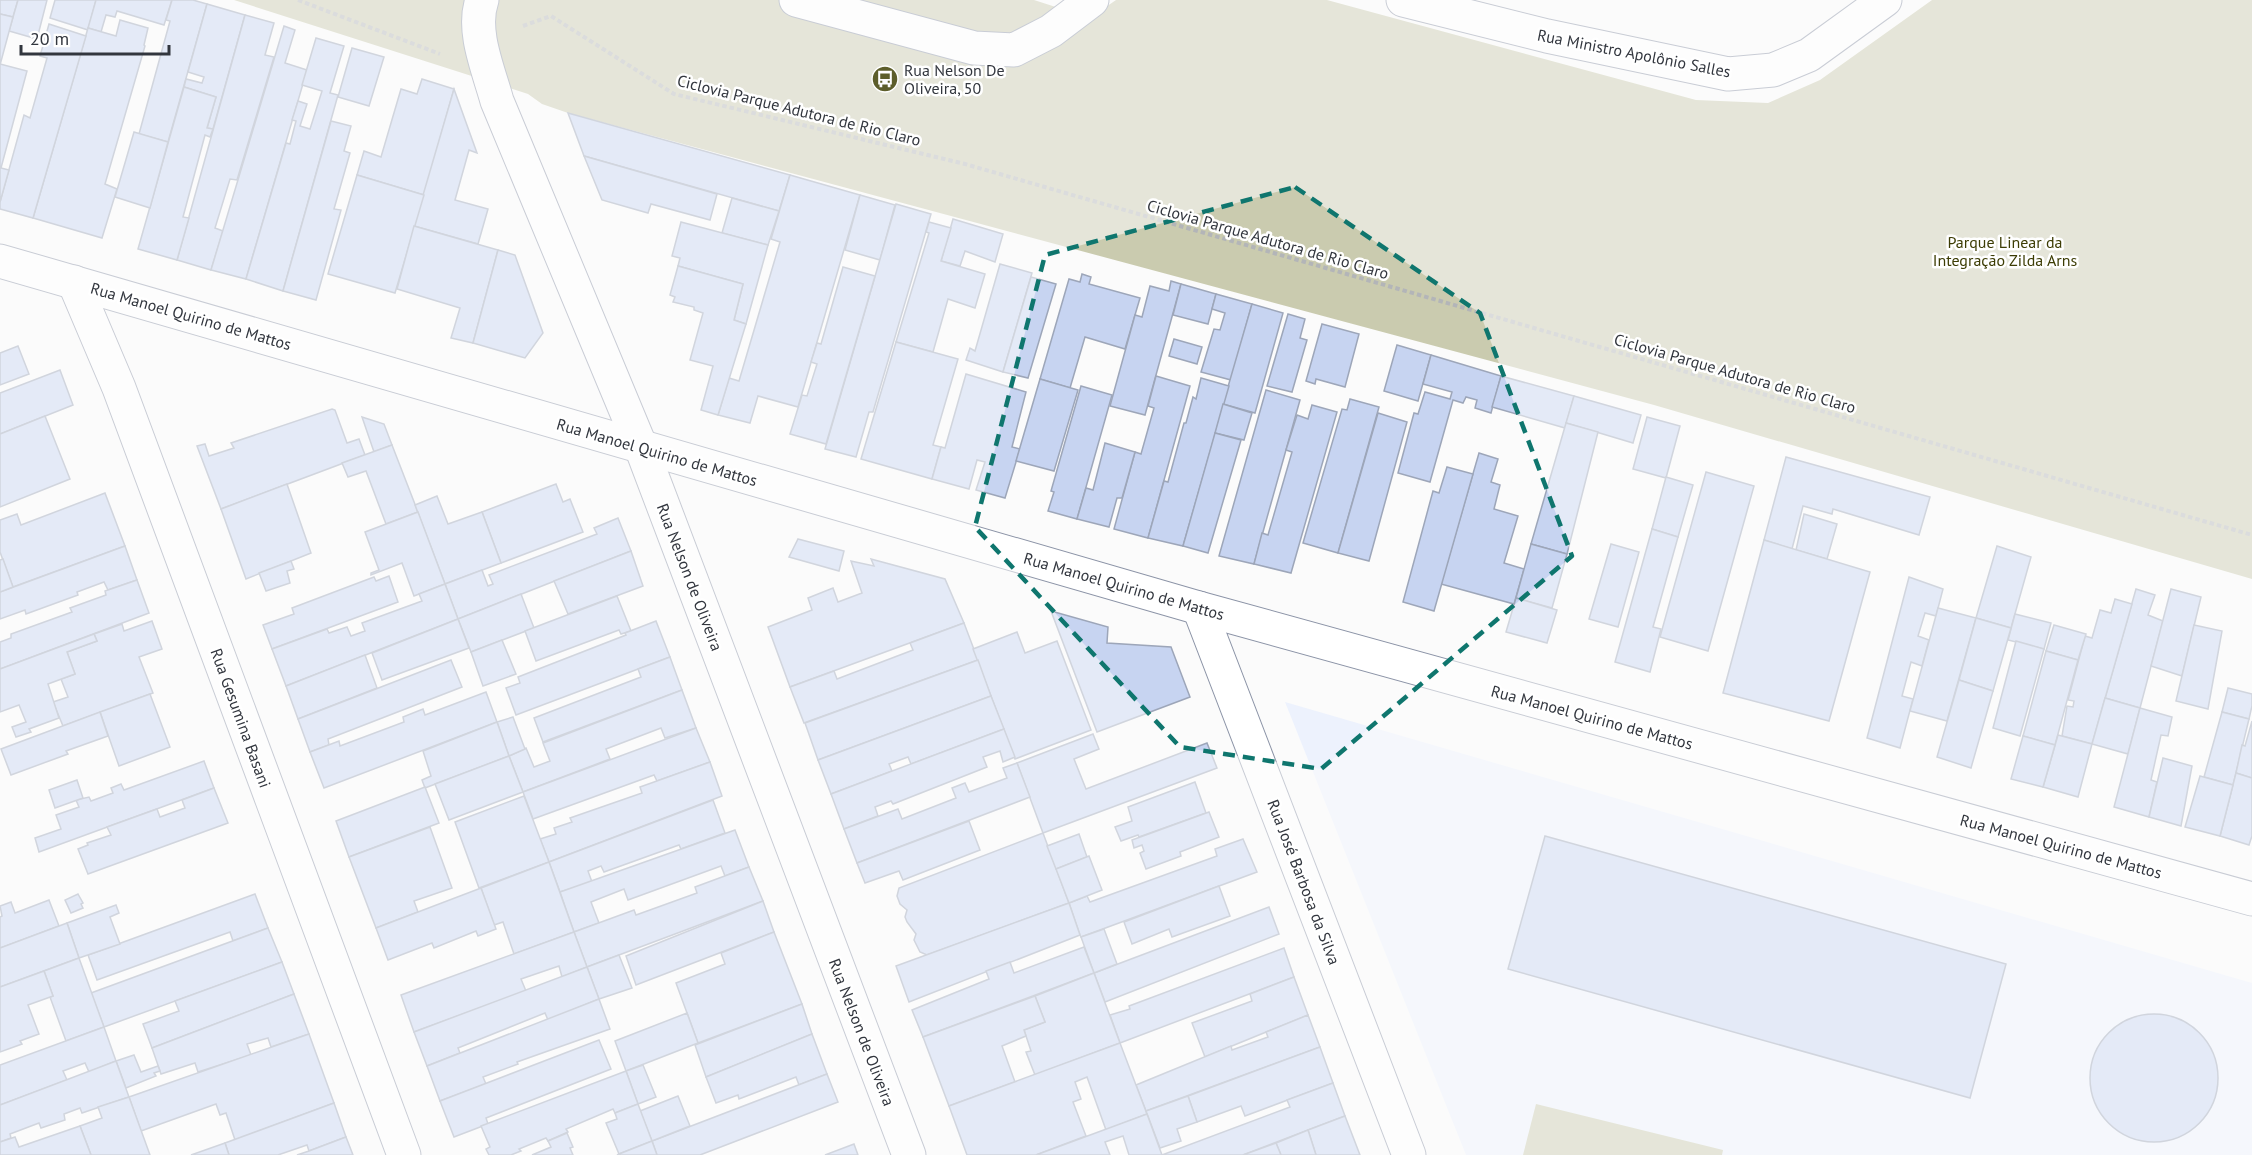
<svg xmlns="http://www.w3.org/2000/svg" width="2252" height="1155" viewBox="0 0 2252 1155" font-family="'PT Sans',sans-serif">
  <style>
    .built { fill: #edf2fd }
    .green { fill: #cacbaf }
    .building { fill: #c7d4f1; stroke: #9da6b9; stroke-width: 1.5 }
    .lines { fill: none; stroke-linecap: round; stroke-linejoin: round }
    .minor-casing { stroke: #8c94a7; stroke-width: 35 }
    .path { stroke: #b3b5b8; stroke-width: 4; stroke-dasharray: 4.5 3; stroke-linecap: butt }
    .minor { stroke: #fff; stroke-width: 33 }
    .marked { fill: none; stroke: #0f766e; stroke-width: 4.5; stroke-dasharray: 12 8; stroke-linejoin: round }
    .labels { text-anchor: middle; stroke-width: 5; stroke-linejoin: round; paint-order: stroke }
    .street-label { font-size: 16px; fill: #32363e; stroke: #fff }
    .poi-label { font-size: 16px; fill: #32363e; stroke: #fff; text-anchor: start }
    .park-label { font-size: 16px; fill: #3d3d05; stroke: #fff }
  </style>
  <rect width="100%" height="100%" fill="#fbfbfb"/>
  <path class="built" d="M1285,702L2252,983V1155H1466Z"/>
  <g class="green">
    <path d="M234,0H1034L1090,18L1116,0H1327L1696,100L1768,103L1820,80L1932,0H2252V579L1654,405L568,113L542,104L528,94Z"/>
    <path d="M1536,1104L1723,1150L1722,1155H1523Z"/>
  </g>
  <g class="building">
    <path d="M0,0H18L13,17L0,14Z"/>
    <path d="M18,0H47L37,39L9,31Z"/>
    <path d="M55,0H96L88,30L50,18Z"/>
    <path d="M96,0H172L164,25L117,11L115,17L106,15L101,32L88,28Z"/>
    <path d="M172,0H193L207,4L168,142L139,134L170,21L166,20Z"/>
    <path d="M207,4L245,15L213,129L207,128L216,97L184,87L186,79L202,83L204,77L188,72Z"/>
    <path d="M0,14L13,17L0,65Z"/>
    <path d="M245,15L274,23L265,55L274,57L237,180L230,179L215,228L223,231L211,270L177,260Z"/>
    <path d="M120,20L148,28L144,45L145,46L105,184L117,189L102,238L33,218L88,28L116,36Z"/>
    <path d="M49,24L86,36L33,218L0,209V202L24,115L30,118L47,58L40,56Z"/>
    <path d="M284,26L295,30L285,63L307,70L246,279L211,270Z"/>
    <path d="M316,38L344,46L330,93L338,95L283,291L246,279L286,143L290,144L296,121L292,120L298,101L307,104L300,126L310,129L322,91L302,85Z"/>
    <path d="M352,48L384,57L369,106L338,97Z"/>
    <path d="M0,64L27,71L1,168L9,170L0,202Z"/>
    <path d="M422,79L454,89L424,195L357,175L364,151L381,157L401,89L417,94Z"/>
    <path d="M184,87L216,97L207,128L213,129L210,137L205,135L183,217L189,218L177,260L138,249Z"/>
    <path d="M454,89L477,153L469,150L455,200L488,209L478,244L414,226Z"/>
    <path d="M568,113L790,175L779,211L584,156Z"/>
    <path d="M331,121L351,126L344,151L350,153L334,209L341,210L316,300L283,291Z"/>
    <path d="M134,132L168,142L150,208L115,197Z"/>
    <path d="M584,156L717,194L710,220L651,204L648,213L602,200Z"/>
    <path d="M357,175L424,195L395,293L328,274Z"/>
    <path d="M790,175L860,195L798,407L758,396L750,423L718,415L729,378L739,381L780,242L771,239Z"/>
    <path d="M860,195L895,205L880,260L845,250Z"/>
    <path d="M732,198L779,211L768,245L722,233Z"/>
    <path d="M896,204L931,214L873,412H869L856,457L825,449Z"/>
    <path d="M953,219L1003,234L995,262L965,251L960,266L941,261Z"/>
    <path d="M681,222L768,245L746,324L734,320L743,284L678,266L680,258L672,256Z"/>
    <path d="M929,222L951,228L941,261L985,274L975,308L948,299L933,352L896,342L929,233L926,232Z"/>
    <path d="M414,226L498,250L473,343L451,338L460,308L397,289Z"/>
    <path d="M498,250L515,255L543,333L525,358L473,343Z"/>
    <path d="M1000,264L1032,273L1003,372L966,360L970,348L975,351Z"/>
    <path d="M678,266L743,284L734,320L746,324L718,415L701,410L713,366L690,360L703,313L694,310V307L673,302L675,297L670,295Z"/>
    <path d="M843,267L875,276L826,444L790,434L802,395L807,396L817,364L811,362L817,343L821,344Z"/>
    <path d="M1082,274L1091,277L1089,284L1140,298L1125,349L1085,337L1070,388L1040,379L1069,279L1080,282Z"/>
    <path d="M1031,277L1056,284L1028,378L1003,372Z"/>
    <path d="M1171,281L1181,284L1145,415L1110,406L1135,315L1142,317L1150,286L1169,291Z"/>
    <path d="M1181,284L1216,294L1208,324L1173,315Z"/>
    <path d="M1216,294L1252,304L1231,380L1201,372L1214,329L1220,330L1225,313L1212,309Z"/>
    <path d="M1252,304L1283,313L1255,413L1223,404Z"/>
    <path d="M1288,314L1305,319L1300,338L1307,340L1292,392L1267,386Z"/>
    <path d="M1322,324L1359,334L1345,387L1316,379L1315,384L1306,381Z"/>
    <path d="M1174,339L1202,347L1197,364L1169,356Z"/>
    <path d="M896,342L958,359L933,445L941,447L932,479L861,459Z"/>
    <path d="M1397,345L1431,355L1418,401L1384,391Z"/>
    <path d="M18,346L29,374L0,385V353Z"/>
    <path d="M1431,355L1501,376L1491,413L1475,408L1477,400L1466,397L1463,403L1453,400L1430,482L1398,473L1414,413L1418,414L1425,392L1450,399L1452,392L1423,384Z"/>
    <path d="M60,370L73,405L0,434V393Z"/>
    <path d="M966,374L1026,392L1012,447L1020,449L1005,498L976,490L985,462L977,460L969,489L932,479L941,447L945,448Z"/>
    <path d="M1156,376L1190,386L1148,538L1114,529L1135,452L1141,454L1154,408L1148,406Z"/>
    <path d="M1501,376L1574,396L1565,428L1492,407Z"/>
    <path d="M1201,378L1229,386L1183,546L1148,538L1164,481L1168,482L1184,423H1186L1193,397L1196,399Z"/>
    <path d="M1040,379L1078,390L1054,471L1016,461Z"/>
    <path d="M1081,386L1112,395L1077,519L1048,511L1054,492L1051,491Z"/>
    <path d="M1266,390L1300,400L1254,564L1219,556Z"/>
    <path d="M1574,396L1641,415L1633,443L1566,423Z"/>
    <path d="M1350,399L1379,407L1338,553L1303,543L1342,409L1347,410Z"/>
    <path d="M1223,404L1252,413L1244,440L1215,433Z"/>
    <path d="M1312,405L1337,412L1291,573L1254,564L1262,533L1268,535L1292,452L1286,450L1297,415L1308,419Z"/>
    <path d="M332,409L335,410L347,443L359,439L365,455L221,509L197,446L205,444L209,456L234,448L231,443Z"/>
    <path d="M1378,413L1407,422L1369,561L1338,553Z"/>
    <path d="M45,416L70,479L0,507V434Z"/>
    <path d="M362,417L384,424L392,445L374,452Z"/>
    <path d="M1647,417L1680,426L1666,478L1633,469Z"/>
    <path d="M1566,423L1598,432L1567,554L1531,544Z"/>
    <path d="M1215,433L1241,440L1208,553L1183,546Z"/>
    <path d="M1105,443L1135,452L1122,498H1117L1109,527L1077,519L1086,488L1093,490Z"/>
    <path d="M392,445L418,512L386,524L366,471L348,477L342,463Z"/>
    <path d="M1479,453L1498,459L1491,482L1500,485L1494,509L1518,516L1504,563L1524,569L1514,604L1441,584Z"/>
    <path d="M1786,457L1930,497L1919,535L1833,509L1832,514L1803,506L1792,549L1764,540Z"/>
    <path d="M1447,467L1473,474L1434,611L1403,602L1433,491L1439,493Z"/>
    <path d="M1706,472L1754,486L1708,651L1660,637Z"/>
    <path d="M1666,477L1693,485L1678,537L1652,529Z"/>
    <path d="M287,484L311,553L246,579L221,509Z"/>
    <path d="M556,484L563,502L570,499L583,532L501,563L482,512Z"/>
    <path d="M105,493L125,546L13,587L0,552V520L17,514L21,525Z"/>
    <path d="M437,496L448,524L482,512L501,563L445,584L415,505Z"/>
    <path d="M418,512L445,584L414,596L402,563L371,575V573L379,570L365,532Z"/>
    <path d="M1804,514L1837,524L1827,559L1796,550Z"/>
    <path d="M618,518L631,551L458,619L445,584L482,570L488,586L493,584L489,575L597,534L594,528Z"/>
    <path d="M1652,529L1678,537L1653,627L1661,629L1650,672L1615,662Z"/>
    <path d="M798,539L844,551L839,571L789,557Z"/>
    <path d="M1764,540L1870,572L1829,721L1723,693Z"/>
    <path d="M1531,544L1567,554L1552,608L1516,598Z"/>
    <path d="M1611,544L1639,552L1618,627L1589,619Z"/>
    <path d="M125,546L137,580L108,590L104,582L77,592L78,595L26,614L25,610L0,619V592Z"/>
    <path d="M1997,546L2031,557L2011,628L1976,618Z"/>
    <path d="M631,551L643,586L568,614L554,581Z"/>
    <path d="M3,559L13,587L0,592V560Z"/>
    <path d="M871,559L945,579L964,623L790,687L768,627L812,610L808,598L833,588L838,602L862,593L851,561L874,566Z"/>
    <path d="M291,561L294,569L287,571L290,583L266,591L259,573Z"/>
    <path d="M389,576L398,602L272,649L263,625L294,614L292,608L374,577L376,581Z"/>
    <path d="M1909,577L1943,589L1936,616L1925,613L1918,636L1929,640L1922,666L1911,662L1902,696L1913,699L1900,748L1867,738Z"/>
    <path d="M137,580L149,613L0,669V642L11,638V634L72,612L70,608L106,595L105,591Z"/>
    <path d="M445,584L458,619L286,686L272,649L327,629L329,633L347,627L351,636L365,631L362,623L422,601L419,594Z"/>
    <path d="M2136,589L2155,595L2148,615L2163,621L2140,708L2105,698Z"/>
    <path d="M2171,589L2201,597L2182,676L2151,666Z"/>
    <path d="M521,594L534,628L471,652L458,619Z"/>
    <path d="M617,596L631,631L621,634L619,630L536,661L525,631Z"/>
    <path d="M1516,598L1557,610L1547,643L1506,632Z"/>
    <path d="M2115,599L2132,604L2092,744L2062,736L2067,706L2073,707L2074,701L2068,700L2085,636L2092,638L2100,610L2111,613Z"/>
    <path d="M1938,608L1976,618L1947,721L1910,711Z"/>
    <path d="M1051,611L1108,627L1107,643L1171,647L1190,697L1097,732Z"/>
    <path d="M2015,614L2051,623L2044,649L2008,640Z"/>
    <path d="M1976,618L2011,628L1993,691L1959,680Z"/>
    <path d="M458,619L469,648L382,680L372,653Z"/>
    <path d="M152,621L162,649L139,657L153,693L63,726L53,702L68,697L61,679L75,674L67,652L97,641L94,634L122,624L124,631Z"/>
    <path d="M656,621L670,657L516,715L506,688L520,683L518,677L626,635L625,633Z"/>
    <path d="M964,623L978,660L804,723L790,687L834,671L837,679L913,650L910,643Z"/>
    <path d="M2054,625L2086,634L2078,660L2046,651Z"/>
    <path d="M2194,625L2222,631L2208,709L2176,701Z"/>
    <path d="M1017,632L1025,653L1057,641L1091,730L1015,759L973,649Z"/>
    <path d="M94,634L97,641L67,652L75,674L48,684L59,718L29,729L31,732L16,737L12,727L26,722L19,705L0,712V669Z"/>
    <path d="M502,640L516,674L483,686L471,652Z"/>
    <path d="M2016,641L2044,649L2020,736L1993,728Z"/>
    <path d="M2046,651L2078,660L2055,745L2023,736Z"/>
    <path d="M365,655L377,688L298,719L286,686Z"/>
    <path d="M670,657L682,690L543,742L534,718L641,677L638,669Z"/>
    <path d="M451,660L462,687L328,739L329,745L310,752L298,719Z"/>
    <path d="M978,660L991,696L818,760L805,723Z"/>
    <path d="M1959,680L1993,691L1971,768L1937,757Z"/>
    <path d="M2228,688L2252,694V706L2249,719L2222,712Z"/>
    <path d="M682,690L696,728L665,738L661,728L606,749L610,759L523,792L509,756L526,748L534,767L550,761L543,743Z"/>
    <path d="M486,692L497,722L324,788L310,752L339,741L340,746L404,722L403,717L423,709L425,715Z"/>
    <path d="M150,694L170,747L119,766L100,712Z"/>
    <path d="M991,696L1004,729L911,764L908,757L889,764L892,771L831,794L818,760Z"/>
    <path d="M2105,698L2140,708L2128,754L2092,744Z"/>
    <path d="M2140,708L2172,717L2168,736L2161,735L2151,780L2157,782L2149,817L2114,807Z"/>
    <path d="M100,712L108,736L66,751L68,754L11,775L1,749Z"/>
    <path d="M2222,712L2249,719L2233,785L2204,777Z"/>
    <path d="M513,717L525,749L509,756L497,722Z"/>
    <path d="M2252,721V778L2236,773L2242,745L2245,746Z"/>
    <path d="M497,722L509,756L425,788L422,780L431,776L423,751Z"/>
    <path d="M696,728L710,762L657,781L654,775L533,819L523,792Z"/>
    <path d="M1004,729L1015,757L1003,762L1000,751L983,757L987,767L893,804L891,801L875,807L878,816L844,829L831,794Z"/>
    <path d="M1093,734L1099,749L1074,759L1086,789L1207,743L1217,768L1043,833L1017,763Z"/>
    <path d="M2058,735L2092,744L2078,797L2043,787Z"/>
    <path d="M2023,736L2055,745L2043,787L2011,779Z"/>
    <path d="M509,756L523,792L449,820L435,784Z"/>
    <path d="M2163,758L2192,766L2181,826L2149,817Z"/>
    <path d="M204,761L214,788L39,852L35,838L61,829L56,815L79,807L76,800L89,797L91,801L113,793L111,788L121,784L124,790Z"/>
    <path d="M710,762L722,796L549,862L540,839L556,834L554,828L572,822L570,818L642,793L640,787Z"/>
    <path d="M1017,763L1030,797L857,863L844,829L898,809L902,819L956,798L952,788L965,783L969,792L1007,778L1003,768Z"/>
    <path d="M2236,773L2252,778V836L2249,845L2220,836Z"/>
    <path d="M2200,776L2233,785L2220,836L2185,827Z"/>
    <path d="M77,780L83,798L55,808L49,790Z"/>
    <path d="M1195,782L1206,813L1139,837L1138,835L1121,841L1115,827L1132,821L1128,807Z"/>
    <path d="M425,787L439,823L349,857L336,821Z"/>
    <path d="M214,788L228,823L88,874L78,849L88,845L87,843L111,835L107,827L157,809L160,817L185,808L182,800Z"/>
    <path d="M524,796L549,862L479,888L455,822Z"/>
    <path d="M713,800L725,833L681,849L679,845L604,872L601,866L588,871L592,882L560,892L549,862Z"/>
    <path d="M1209,812L1219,837L1180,852L1181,856L1146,869L1140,853L1144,851L1142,845L1134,848L1132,840Z"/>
    <path d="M969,821L980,850L903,880L899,871L865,883L857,863Z"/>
    <path d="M430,827L452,888L414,901L418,912L376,928L349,857Z"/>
    <path d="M735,830L749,867L725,876L721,866L628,900L624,889L591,902L599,923L574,932L560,892Z"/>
    <path d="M1043,833L1069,903L927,955L920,952L914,940L916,934L907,922L905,917L907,910L900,904L897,896L899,888Z"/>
    <path d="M1079,834L1087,857L1056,869L1047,846Z"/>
    <path d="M1545,836L2006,964L1970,1098L1508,969Z"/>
    <path d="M1243,839L1257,872L1081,937L1080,935L1069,903L1087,896L1090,902L1217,856L1215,849Z"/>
    <path d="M1089,856L1102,890L1069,903L1056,869Z"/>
    <path d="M549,862L574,932L514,954L503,922L494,925L481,888Z"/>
    <path d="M749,867L763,901L587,967L574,932L634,910L636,915L697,893L695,887Z"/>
    <path d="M1219,886L1230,916L1172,937L1169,929L1132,944L1124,922Z"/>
    <path d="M481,888L496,929L478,936L476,931L434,948L432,943L388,960L376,928Z"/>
    <path d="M78,894L83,903L81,904L83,908L71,913L65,900Z"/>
    <path d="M255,894L268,928L233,941L230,932L97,980L88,955Z"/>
    <path d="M49,900L59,926L0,948V917L2,916L0,906L11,902L15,913Z"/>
    <path d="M763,901L774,932L636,985L626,956Z"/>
    <path d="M1069,903L1080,935L909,1002L896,966Z"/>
    <path d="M116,905L119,913L110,917L120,944L79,958L67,923Z"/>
    <path d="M1269,907L1279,934L1105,1002L1094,973Z"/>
    <path d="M67,923L79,958L0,987V948Z"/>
    <path d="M268,928L282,962L104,1027L91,993Z"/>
    <path d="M1104,929L1117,964L1094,973L1081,937Z"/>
    <path d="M574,932L587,967L562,977L559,966L521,979L526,991L414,1032L401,995Z"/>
    <path d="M774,932L802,1004L698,1043L676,983L725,964L721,953Z"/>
    <path d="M1084,947L1094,973L923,1037L912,1010L989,979L986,971L1010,962L1014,973Z"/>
    <path d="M1284,948L1294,977L1120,1043L1110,1015L1130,1009L1129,1006Z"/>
    <path d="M619,955L632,988L599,999L587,967Z"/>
    <path d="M79,958L104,1027L66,1041L50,997L53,996L44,971Z"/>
    <path d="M282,962L294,994L152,1048L143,1024L179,1011L175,1001Z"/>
    <path d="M587,967L599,999L548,1020L545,1013L458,1048L460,1053L427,1066L414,1032Z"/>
    <path d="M44,971L53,996L28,1005L39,1034L20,1041L22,1044L0,1052V987Z"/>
    <path d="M1094,973L1120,1043L1035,1075L1026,1052L1031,1051L1024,1030L1045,1022L1035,996Z"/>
    <path d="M1294,977L1308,1015L1205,1057L1192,1023L1252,1001L1250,994Z"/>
    <path d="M294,994L309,1034L271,1047L268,1038L247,1044L251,1055L198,1072L195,1063L161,1074L152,1048Z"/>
    <path d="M1035,996L1045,1022L1024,1030L1026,1036L1002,1046L1015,1082L949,1106L923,1037Z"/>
    <path d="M599,999L610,1029L517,1062L518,1064L483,1077L486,1084L440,1101L427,1066Z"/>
    <path d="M802,1004L812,1034L706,1077L695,1045Z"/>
    <path d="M687,1013L698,1043L626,1071L615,1041Z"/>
    <circle cx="2154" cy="1078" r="64"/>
    <path d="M1308,1015L1320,1047L1146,1111L1136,1085L1231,1046L1232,1050L1268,1037L1266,1032Z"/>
    <path d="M104,1027L116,1061L89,1072L85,1063L63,1071L67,1080L0,1105V1065Z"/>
    <path d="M309,1034L334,1103L235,1140L226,1113L220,1115L216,1104L141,1131L129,1097Z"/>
    <path d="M812,1034L827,1074L799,1085L796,1077L739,1099L738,1095L716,1103L706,1077Z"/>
    <path d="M599,1040L611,1069L486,1118L488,1124L454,1137L440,1101Z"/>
    <path d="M1120,1043L1147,1114L1106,1130L1087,1077L1075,1082L1081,1099L1073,1102L1086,1136L1036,1155H967L949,1106Z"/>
    <path d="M1320,1047L1333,1083L1245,1116L1241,1106L1197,1122L1188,1096Z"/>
    <path d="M134,1055L141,1072L158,1066L160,1071L154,1073L156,1076L126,1088L116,1061Z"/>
    <path d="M116,1061L129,1097L82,1113L80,1108L64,1114L65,1120L41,1128L39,1123L10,1134L11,1138L0,1142V1105Z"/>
    <path d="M643,1065L656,1097L638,1104L626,1071Z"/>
    <path d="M626,1071L638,1104L615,1113L613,1109L566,1129L568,1132L548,1141L546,1138L519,1149L521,1151L511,1155H489L486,1149L490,1147L481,1126Z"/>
    <path d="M827,1074L838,1102L700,1155H657L652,1141Z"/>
    <path d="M1333,1083L1345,1116L1243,1155H1162L1290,1107L1287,1100Z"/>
    <path d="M678,1096L690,1126L652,1141L640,1111Z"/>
    <path d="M1188,1096L1197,1122L1177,1129L1181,1141L1160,1148L1146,1111Z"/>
    <path d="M129,1097L150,1155H91L80,1126L102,1118L98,1107Z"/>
    <path d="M334,1103L346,1137L309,1151L307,1145L278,1155H229L225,1143Z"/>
    <path d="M638,1104L652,1141L619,1154L606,1123L617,1119L615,1113Z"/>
    <path d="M1147,1114L1162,1155H1129L1123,1136L1105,1142L1110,1155H1036Z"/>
    <path d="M1345,1116L1360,1155H1316L1308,1130Z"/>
    <path d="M80,1126L91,1155H0V1142L15,1137L19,1147Z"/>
    <path d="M1308,1130L1316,1155H1281L1276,1143Z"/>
    <path d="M567,1133L573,1147L570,1148L573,1155H532L551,1147L548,1141Z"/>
    <path d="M346,1137L353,1155H297L309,1151Z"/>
    <path d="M652,1141L657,1155H617L619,1154Z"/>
    <path d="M225,1143L229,1155H191Z"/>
    <path d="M1276,1143L1281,1155H1243Z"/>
    <path d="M854,1144L858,1155H825Z"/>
  </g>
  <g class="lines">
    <defs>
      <g id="minor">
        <path d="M482,0C471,31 489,71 497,101L641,447L909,1155"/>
        <path d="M796,0L974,48L1014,50L1051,31L1092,0"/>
        <path d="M1403,0L1547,36L1728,74L1773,70L1809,55L1885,0"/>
        <path d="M0,261L1199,608L2252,899"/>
        <path d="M74,282L119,388L404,1155"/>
        <path d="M1199,608L1409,1155"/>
      </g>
    </defs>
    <use href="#minor" class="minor-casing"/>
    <g class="path">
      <path d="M298,0L440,54"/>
      <path d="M523,26L551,16L674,94L965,164L2252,535"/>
    </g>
    <use href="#minor" class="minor"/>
  </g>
  <path d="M0 0H2252V1155H0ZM1295,187L1480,313L1572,556L1321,769L1180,747L975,527L1045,255Z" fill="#fbfbfb" fill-opacity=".55" fill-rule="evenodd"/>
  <path class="marked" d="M1295,187L1480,313L1572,556L1321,769L1180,747L975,527L1045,255Z"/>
  <defs>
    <symbol id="bus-disc" viewBox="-11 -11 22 22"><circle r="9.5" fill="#5d5e2b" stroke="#fff"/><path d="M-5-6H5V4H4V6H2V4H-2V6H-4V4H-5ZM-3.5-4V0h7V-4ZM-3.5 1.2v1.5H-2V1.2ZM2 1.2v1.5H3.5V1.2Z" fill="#fff"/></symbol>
  </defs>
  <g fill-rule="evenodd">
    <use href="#bus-disc" x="870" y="64" width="30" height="30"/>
  </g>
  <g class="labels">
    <g class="street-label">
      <text transform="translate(1634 53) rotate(11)" y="6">Rua Ministro Apolônio Salles</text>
      <text transform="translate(799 110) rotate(14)" y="6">Ciclovia Parque Adutora de Rio Claro</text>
      <text transform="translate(1268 239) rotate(16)" y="6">Ciclovia Parque Adutora de Rio Claro</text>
      <text transform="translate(191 316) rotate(16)" y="6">Rua Manoel Quirino de Mattos</text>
      <text transform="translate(1735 373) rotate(16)" y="6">Ciclovia Parque Adutora de Rio Claro</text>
      <text transform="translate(657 452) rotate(16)" y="6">Rua Manoel Quirino de Mattos</text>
      <text transform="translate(690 577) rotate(69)" y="6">Rua Nelson de Oliveira</text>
      <text transform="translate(1124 586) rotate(16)" y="6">Rua Manoel Quirino de Mattos</text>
      <text transform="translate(1592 717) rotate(15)" y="6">Rua Manoel Quirino de Mattos</text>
      <text transform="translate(241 718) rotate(70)" y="6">Rua Gesumina Basani</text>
      <text transform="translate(2061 846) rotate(15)" y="6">Rua Manoel Quirino de Mattos</text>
      <text transform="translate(1304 882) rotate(69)" y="6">Rua José Barbosa da Silva</text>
      <text transform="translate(862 1032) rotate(69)" y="6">Rua Nelson de Oliveira</text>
    </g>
    <g class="poi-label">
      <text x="904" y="76">Rua Nelson De<tspan x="904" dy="18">Oliveira, 50</tspan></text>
    </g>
    <g class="park-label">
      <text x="2005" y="248">Parque Linear da<tspan x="2005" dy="18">Integração Zilda Arns</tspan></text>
    </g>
  </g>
  <path d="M21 45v9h148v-9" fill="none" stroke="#32363e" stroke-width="3"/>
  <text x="30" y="45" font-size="18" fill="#32363e" stroke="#ffffff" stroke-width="4.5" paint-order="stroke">20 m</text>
</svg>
